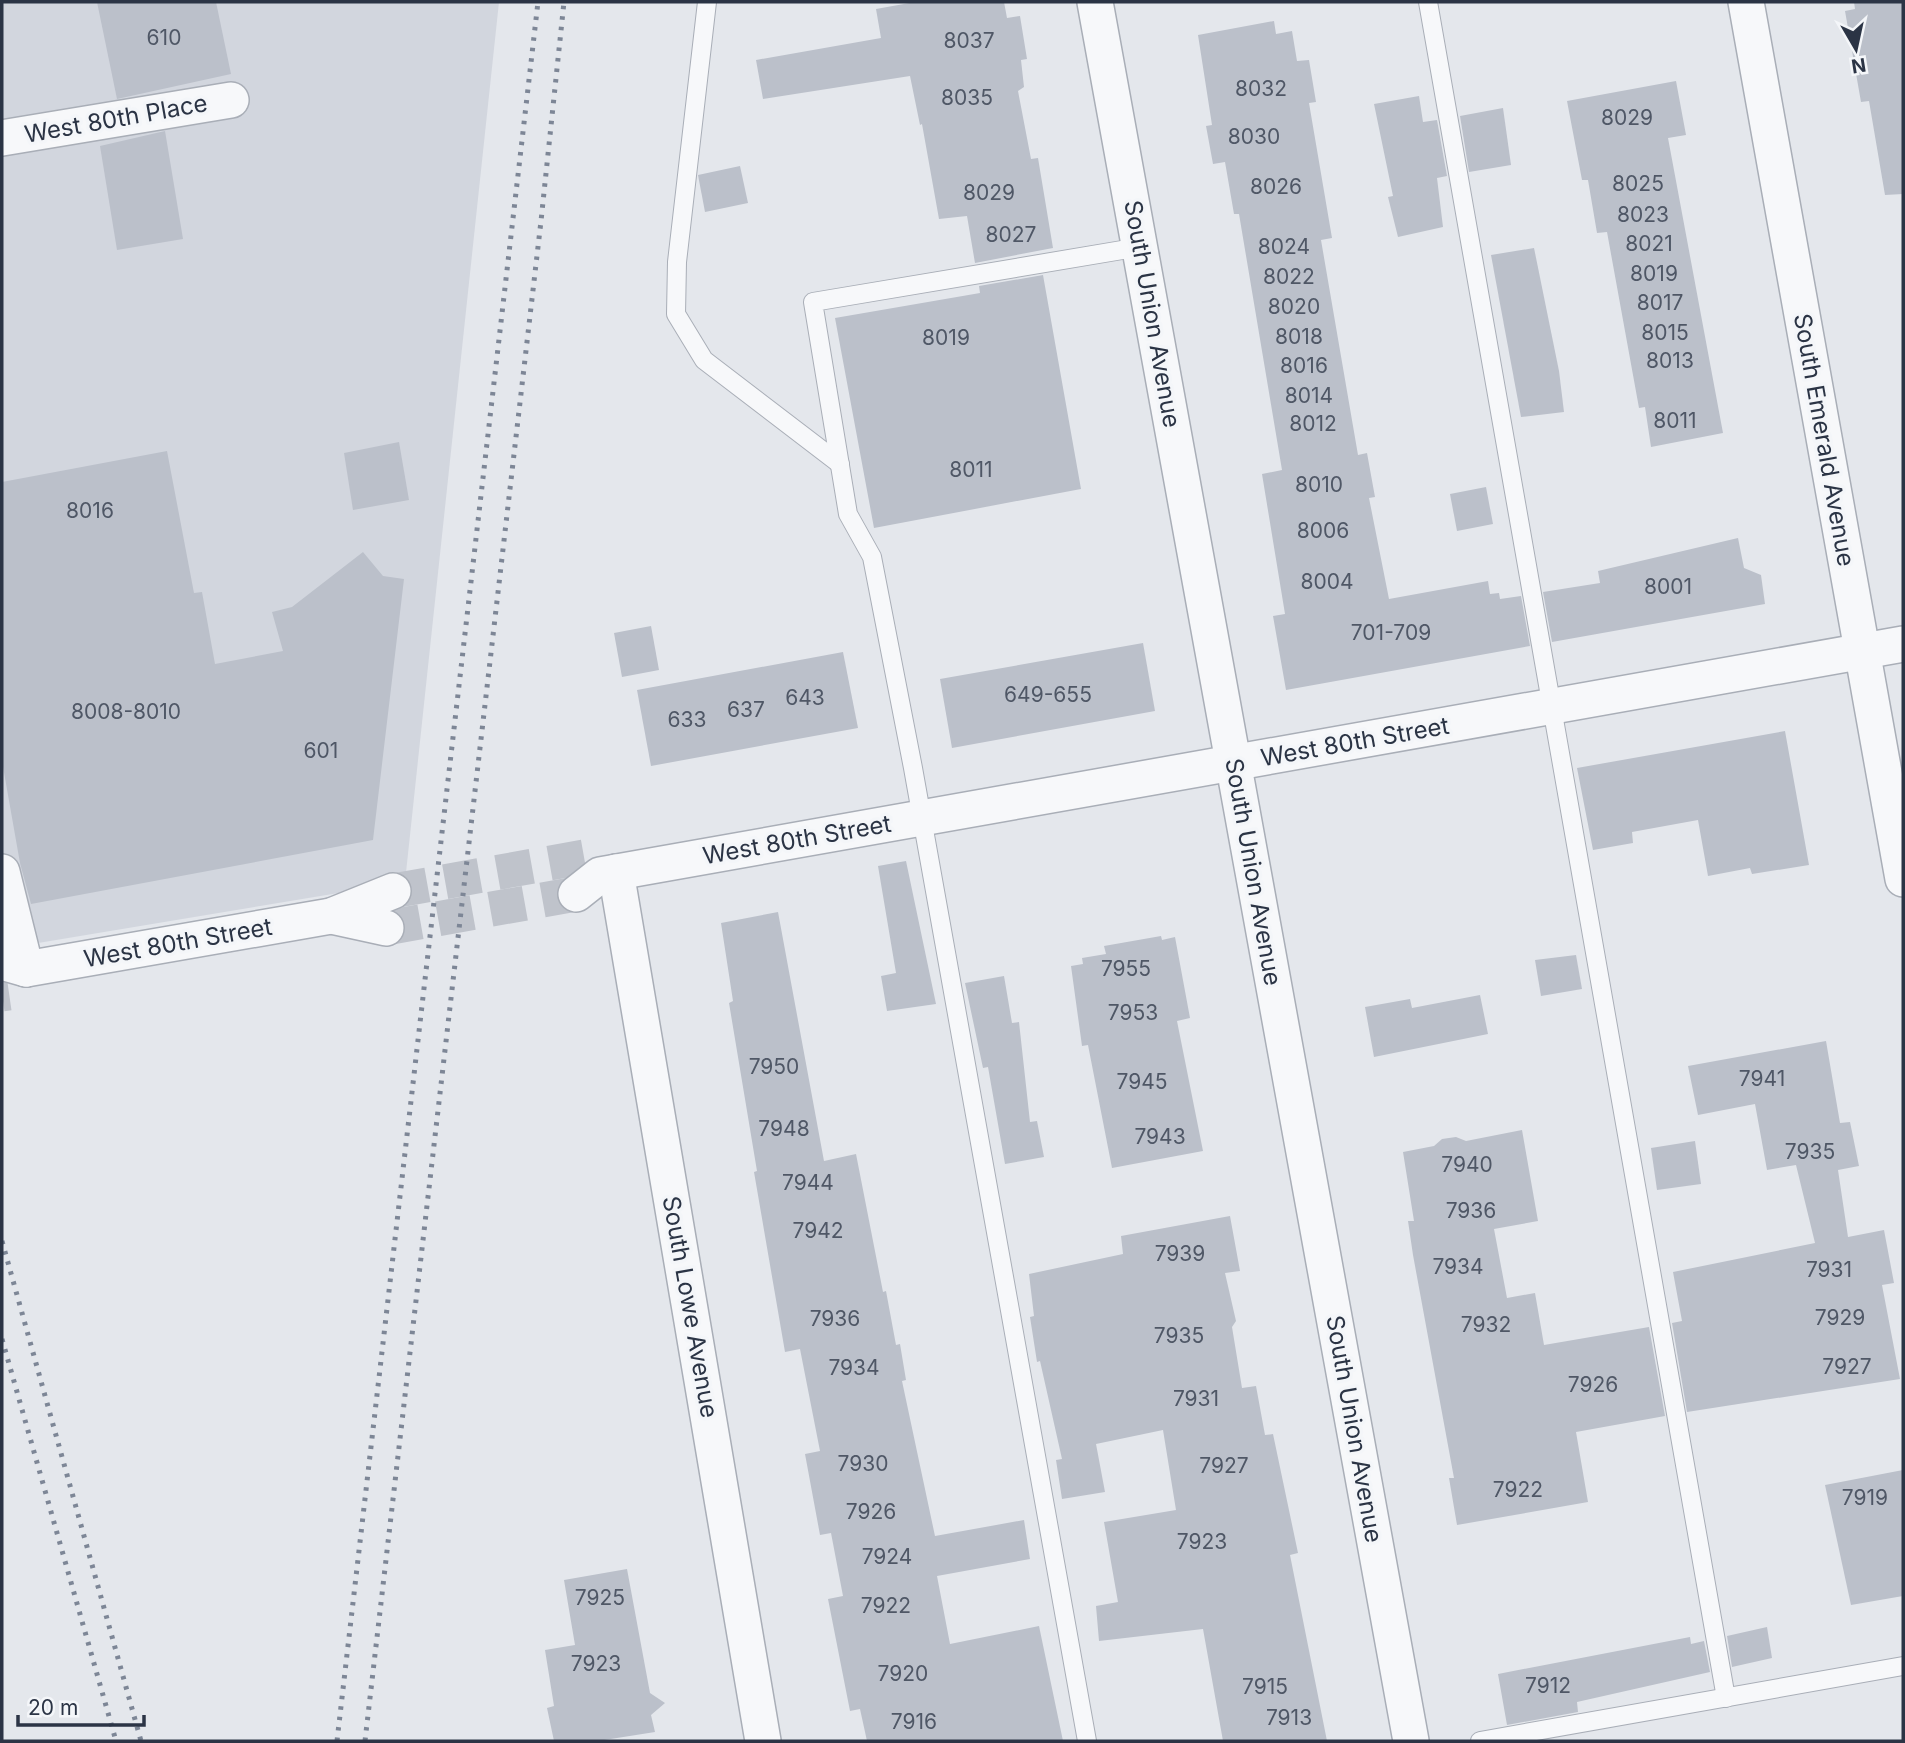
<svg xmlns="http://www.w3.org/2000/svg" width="1905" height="1743" viewBox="0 0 1905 1743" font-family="Inter,sans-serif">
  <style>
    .built { fill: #d2d6de }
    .building { fill: #bbc0ca }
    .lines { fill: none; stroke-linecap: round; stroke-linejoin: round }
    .street-tunnel { stroke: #bfc3cb; stroke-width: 35; stroke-dasharray: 35 18; stroke-linecap: butt }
    .lane-casing { stroke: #a9aeb7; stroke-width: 20 }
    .street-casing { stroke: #a9aeb7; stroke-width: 38 }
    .lane { stroke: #f7f8fa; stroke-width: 18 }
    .street { stroke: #f7f8fa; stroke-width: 35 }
    .rail { stroke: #7d8696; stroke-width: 5; stroke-dasharray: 3.5 7; stroke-linecap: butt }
    .labels { text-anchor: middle; stroke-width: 7; stroke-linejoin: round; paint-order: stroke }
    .number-label { font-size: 21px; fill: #4f5766 }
    .street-label { font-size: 24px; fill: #2b3445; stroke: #f4f6f9 }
  </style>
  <rect width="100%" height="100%" fill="#e4e7ec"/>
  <path class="built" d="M2,2H499L405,882L2,949Z"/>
  <g class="building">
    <path d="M97,2H216L231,74L117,99Z"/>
    <path d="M915,2H1004L1007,18L1020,16L1027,59L1021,60L1024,87L1018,91L1031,159L1038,158L1053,248L975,263L967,216L939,219L922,124L920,125L910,76L763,99L756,60L881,38L876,9Z"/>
    <path d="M1854,2H1903V194L1885,195L1869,101L1861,102L1845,11L1855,9Z"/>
    <path d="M1274,21L1276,34L1292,31L1297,61L1309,60L1316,102L1309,103L1332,238L1321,240L1358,455L1367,453L1375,497L1369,498L1389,599L1488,581L1490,594L1499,593L1500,599L1521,596L1530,646L1286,690L1273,616L1285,614L1262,474L1282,470L1239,214H1234L1225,162L1213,164L1206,126L1212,125L1198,35Z"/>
    <path d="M1676,81L1686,135L1668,138L1723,433L1651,447L1645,407L1639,408L1607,232L1597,233L1588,180H1582L1567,101Z"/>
    <path d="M1419,96L1423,122L1437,120L1447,176L1437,178L1443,227L1398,237L1388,197L1393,196L1374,104Z"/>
    <path d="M1503,108L1511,165L1469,172L1460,116Z"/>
    <path d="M165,131L183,239L117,250L100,146Z"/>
    <path d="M740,166L748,203L705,212L698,175Z"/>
    <path d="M1534,248L1559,371L1564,412L1521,417L1491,255Z"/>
    <path d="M1043,275L1081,489L874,528L835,318L980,293L979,286Z"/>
    <path d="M399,442L409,500L353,510L344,453Z"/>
    <path d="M167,451L194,593L202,592L215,664L283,651L272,612L292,607L363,552L383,576L404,579L373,840L31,904L20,863L2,761V482Z"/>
    <path d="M1486,487L1493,524L1457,531L1450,494Z"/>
    <path d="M1738,538L1744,568L1761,575L1765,604L1552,642L1543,592L1600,583L1598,571Z"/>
    <path d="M651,626L659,670L622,677L614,633Z"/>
    <path d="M1143,643L1155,711L952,748L940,679Z"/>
    <path d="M843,652L858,728L651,766L637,690Z"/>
    <path d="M1785,731L1809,865L1752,874L1750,868L1708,876L1698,820L1632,832L1633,843L1593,850L1577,768Z"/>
    <path d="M906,861L936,1004L887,1011L881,976L896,973L878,866Z"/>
    <path d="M778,912L824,1161L856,1154L883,1292L886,1291L896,1345L900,1344L906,1380L902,1381L935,1536L1024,1520L1030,1559L937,1576L950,1644L1039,1626L1063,1741H867L860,1709L850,1711L828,1599L843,1596L831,1533L820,1535L805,1454L820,1451L800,1349L785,1352L754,1172L757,1171L729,1003L733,1001L721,923Z"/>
    <path d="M1161,936L1162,940L1175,937L1190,1018L1177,1021L1203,1151L1112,1168L1088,1045L1082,1046L1071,966L1083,964L1082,958L1106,954L1104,946Z"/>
    <path d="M1576,955L1582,989L1541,996L1535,960Z"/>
    <path d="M1004,976L1012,1023L1019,1022L1030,1122L1037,1121L1044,1157L1005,1164L988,1067L983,1068L965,983Z"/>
    <path d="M1480,995L1488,1034L1374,1057L1365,1007L1410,999L1412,1008Z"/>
    <path d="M1826,1041L1840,1123L1850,1122L1859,1166L1838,1170L1848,1237L1884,1230L1894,1283L1882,1285L1900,1379L1687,1412L1672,1323L1682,1321L1673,1272L1815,1243L1796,1165L1767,1170L1755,1104L1698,1115L1688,1066Z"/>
    <path d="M1522,1130L1538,1221L1494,1229L1507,1298L1535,1293L1544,1345L1649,1327L1665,1416L1576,1432L1588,1502L1457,1525L1449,1478H1454L1413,1255L1408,1221H1414L1403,1152L1434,1146L1442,1139L1456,1137L1466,1141Z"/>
    <path d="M1695,1141L1701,1184L1657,1190L1651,1148Z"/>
    <path d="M1230,1216L1240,1271L1225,1273L1236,1321L1232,1327L1242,1388L1256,1386L1265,1435L1273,1434L1298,1553L1290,1555L1327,1741H1223L1203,1629L1099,1641L1096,1606L1118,1602L1104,1522L1176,1510L1163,1430L1096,1444L1105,1492L1062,1499L1056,1460L1062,1459L1040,1361L1037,1362L1030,1317L1034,1316L1029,1274L1123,1254L1121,1236Z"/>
    <path d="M1903,1470V1596L1851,1605L1825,1485Z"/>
    <path d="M627,1569L650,1693L665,1703L651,1715L655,1732L598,1741H554L547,1708L554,1706L545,1650L575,1645L564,1580Z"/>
    <path d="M1767,1627L1772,1658L1732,1667L1727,1636Z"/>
    <path d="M1690,1637L1691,1644L1704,1641L1710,1672L1577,1702L1578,1712L1507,1725L1498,1674Z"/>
  </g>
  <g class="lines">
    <g class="street-tunnel">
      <path d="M393,891L584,857"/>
      <path d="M386,928L576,894"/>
      <path d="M2,994L9,993"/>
    </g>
    <defs>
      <g id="lane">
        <path d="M707,2L677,262L676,314L704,360L840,464"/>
        <path d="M1428,2L1726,1698"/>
        <path d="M1087,1741L913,768L872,557L848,514L813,302L1140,247"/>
        <path d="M1480,1741L1903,1666"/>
      </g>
      <g id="street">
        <path d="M1095,2L1411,1741"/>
        <path d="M1746,2L1903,879"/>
        <path d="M2,138L231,100"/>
        <path d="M2,872L26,969"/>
        <path d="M616,872L763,1741"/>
        <path d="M576,894L600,875L1903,644"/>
        <path d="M331,916L386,928"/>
        <path d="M2,962L26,969L331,916L393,891"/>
      </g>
    </defs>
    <use href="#lane" class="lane-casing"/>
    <use href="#street" class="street-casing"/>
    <use href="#lane" class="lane"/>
    <use href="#street" class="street"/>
    <g class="rail">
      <path d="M2,1241L141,1741"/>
      <path d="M2,1339L116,1741"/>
      <path d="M337,1741L538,2"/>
      <path d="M365,1741L541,221L564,2"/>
    </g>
  </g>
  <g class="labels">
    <g class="number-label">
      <text x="164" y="45">610</text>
      <text x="969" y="48">8037</text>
      <text x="1261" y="96">8032</text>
      <text x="967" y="105">8035</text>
      <text x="1627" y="125">8029</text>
      <text x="1254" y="144">8030</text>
      <text x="1638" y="191">8025</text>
      <text x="1276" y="194">8026</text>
      <text x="989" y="200">8029</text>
      <text x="1643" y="222">8023</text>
      <text x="1011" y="242">8027</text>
      <text x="1649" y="251">8021</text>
      <text x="1284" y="254">8024</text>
      <text x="1654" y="281">8019</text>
      <text x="1289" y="284">8022</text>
      <text x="1660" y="310">8017</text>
      <text x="1294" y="314">8020</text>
      <text x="1665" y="340">8015</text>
      <text x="1299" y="344">8018</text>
      <text x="946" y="345">8019</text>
      <text x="1670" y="368">8013</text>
      <text x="1304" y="373">8016</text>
      <text x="1309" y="403">8014</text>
      <text x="1675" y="428">8011</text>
      <text x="1313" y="431">8012</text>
      <text x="971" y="477">8011</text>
      <text x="1319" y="492">8010</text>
      <text x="90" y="518">8016</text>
      <text x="1323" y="538">8006</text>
      <text x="1327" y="589">8004</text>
      <text x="1668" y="594">8001</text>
      <text x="1391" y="640">701-709</text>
      <text x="1048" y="702">649-655</text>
      <text x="805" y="705">643</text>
      <text x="746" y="717">637</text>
      <text x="126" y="719">8008-8010</text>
      <text x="687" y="727">633</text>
      <text x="321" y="758">601</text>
      <text x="1126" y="976">7955</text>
      <text x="1133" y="1020">7953</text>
      <text x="774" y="1074">7950</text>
      <text x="1762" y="1086">7941</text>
      <text x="1142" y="1089">7945</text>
      <text x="784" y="1136">7948</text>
      <text x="1160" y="1144">7943</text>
      <text x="1810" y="1159">7935</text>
      <text x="1467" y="1172">7940</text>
      <text x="808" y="1190">7944</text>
      <text x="1471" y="1218">7936</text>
      <text x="818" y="1238">7942</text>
      <text x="1180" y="1261">7939</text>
      <text x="1458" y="1274">7934</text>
      <text x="1829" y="1277">7931</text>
      <text x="1840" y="1325">7929</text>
      <text x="835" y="1326">7936</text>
      <text x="1486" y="1332">7932</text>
      <text x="1179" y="1343">7935</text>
      <text x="1847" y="1374">7927</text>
      <text x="854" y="1375">7934</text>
      <text x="1593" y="1392">7926</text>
      <text x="1196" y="1406">7931</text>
      <text x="863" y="1471">7930</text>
      <text x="1224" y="1473">7927</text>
      <text x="1518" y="1497">7922</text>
      <text x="1865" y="1505">7919</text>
      <text x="871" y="1519">7926</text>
      <text x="1202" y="1549">7923</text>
      <text x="887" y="1564">7924</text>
      <text x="600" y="1605">7925</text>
      <text x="886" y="1613">7922</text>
      <text x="596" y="1671">7923</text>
      <text x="903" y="1681">7920</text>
      <text x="1548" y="1693">7912</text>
      <text x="1265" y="1694">7915</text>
      <text x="1289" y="1725">7913</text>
      <text x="914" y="1729">7916</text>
    </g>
    <g class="street-label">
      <text transform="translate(116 119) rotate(-10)" y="8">West 80th Place</text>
      <text transform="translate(1152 314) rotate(80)" y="8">South Union Avenue</text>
      <text transform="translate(1824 440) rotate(80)" y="8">South Emerald Avenue</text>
      <text transform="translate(1355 742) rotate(-10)" y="8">West 80th Street</text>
      <text transform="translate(797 840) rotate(-10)" y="8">West 80th Street</text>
      <text transform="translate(1253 872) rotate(80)" y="8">South Union Avenue</text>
      <text transform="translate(178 943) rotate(-10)" y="8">West 80th Street</text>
      <text transform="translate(690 1307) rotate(80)" y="8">South Lowe Avenue</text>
      <text transform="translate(1354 1429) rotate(80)" y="8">South Union Avenue</text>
    </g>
  </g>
  <rect width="1905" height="1743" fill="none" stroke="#2b3445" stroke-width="7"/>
  <g transform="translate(1856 49) rotate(171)" stroke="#f4f6f9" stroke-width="5" paint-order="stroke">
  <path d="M0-5L12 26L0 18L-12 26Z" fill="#2b3445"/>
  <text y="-10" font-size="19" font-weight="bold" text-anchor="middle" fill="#2b3445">N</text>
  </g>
  <path d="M18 1715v10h126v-10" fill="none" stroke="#2b3445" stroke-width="3.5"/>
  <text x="28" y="1715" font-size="21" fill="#2b3445" stroke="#f4f6f9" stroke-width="5" paint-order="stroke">20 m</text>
</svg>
